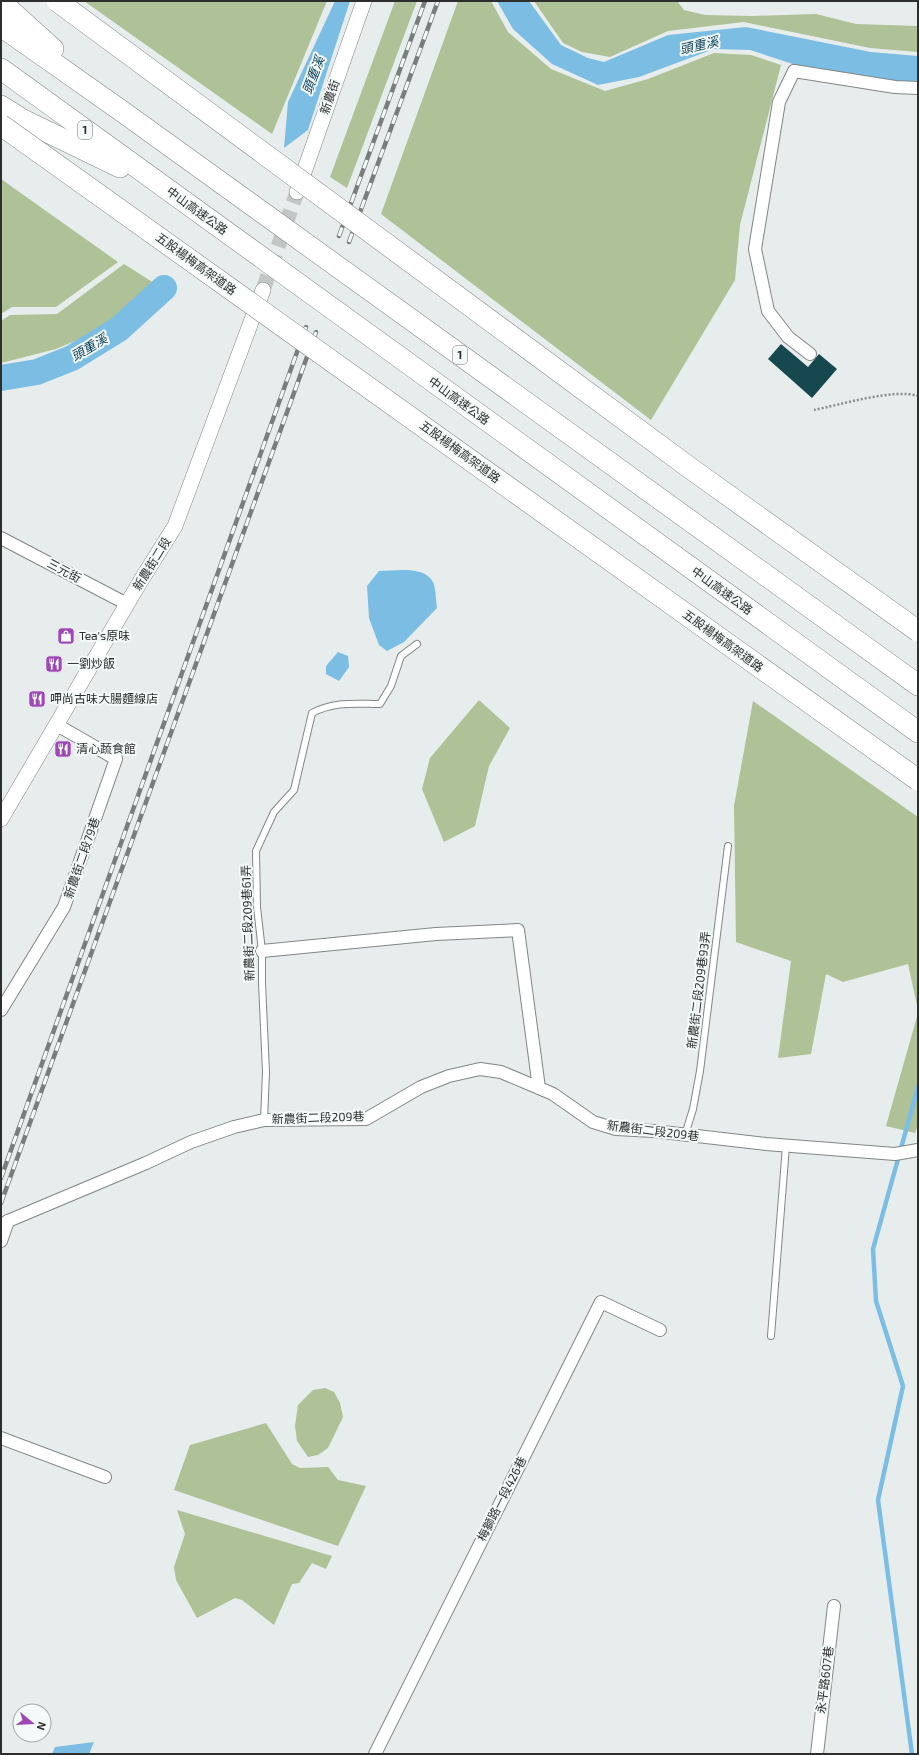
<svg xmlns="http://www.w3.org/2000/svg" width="919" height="1755" viewBox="0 0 919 1755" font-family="'Exo 2','Noto Sans TC',sans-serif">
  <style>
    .green { fill: #aec197 }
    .water { fill: #7cbde4 }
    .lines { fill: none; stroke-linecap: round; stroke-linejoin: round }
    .stream { stroke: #7cbde4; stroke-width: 4.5 }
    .river { stroke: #7cbde4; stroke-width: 26 }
    .building { fill: #18484f }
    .tertiary-tunnel { stroke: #c2c7c6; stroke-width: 15; stroke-dasharray: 15 8; stroke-linecap: butt }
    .service-casing { stroke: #818786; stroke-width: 8 }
    .minor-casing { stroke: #818786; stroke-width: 14 }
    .tertiary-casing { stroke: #818786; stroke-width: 16 }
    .motorway-casing { stroke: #818786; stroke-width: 22 }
    .path { stroke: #888c8b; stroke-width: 2.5; stroke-dasharray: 2 2; stroke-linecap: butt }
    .service { stroke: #fff; stroke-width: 6 }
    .minor { stroke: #fff; stroke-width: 12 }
    .tertiary { stroke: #fff; stroke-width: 15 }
    .motorway { stroke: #fff; stroke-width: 21 }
    .rail-casing { stroke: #797d7c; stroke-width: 4.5 }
    .rail { stroke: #f4faf9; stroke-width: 3; stroke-dasharray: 9; stroke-linecap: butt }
    .motorway-bridge-casing { stroke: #818786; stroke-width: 22; stroke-linecap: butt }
    .motorway-bridge { stroke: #fff; stroke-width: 21 }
    .labels { text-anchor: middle; stroke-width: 4; stroke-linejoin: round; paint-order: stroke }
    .shield { fill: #f4faf9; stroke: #686c6b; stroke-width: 1 }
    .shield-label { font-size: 11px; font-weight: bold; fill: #2c2f2e }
    .street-label { font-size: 12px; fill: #2c2f2e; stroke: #f4faf9 }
    .poi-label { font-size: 12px; fill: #2c2f2e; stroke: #f4faf9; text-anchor: start }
    .water-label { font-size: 13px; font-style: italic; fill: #003751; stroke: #f4faf9 }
  </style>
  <rect width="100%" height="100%" fill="#e7edec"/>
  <g class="green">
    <path d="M84,1H327L272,134Z"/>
    <path d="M395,1H417L347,188L330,177Z"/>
    <path d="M458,1H491L508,32L551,69L605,91L648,79L714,53L751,55L781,65L740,225L735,280L651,420L381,214Z"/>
    <path d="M534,1H677L684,10L705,15L751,16L816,14L856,24L918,26V52L870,48L744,22L668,31L610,57L582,52L563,43Z"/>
    <path d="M1,179L118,262L56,307H12L1,314Z"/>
    <path d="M124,264L154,283L101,330L56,349L1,363V321L10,315L57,314Z"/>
    <path d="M479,700L510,728L489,766L475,826L444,842L422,789L430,758Z"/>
    <path d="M753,701L918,817V1010L908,964L843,982L826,974L811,1054L778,1058L791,961L736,942L734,806Z"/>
    <path d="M918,1013V1125L915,1133L886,1126Z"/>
    <path d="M325,1388L334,1392L340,1403L343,1417L328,1448L318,1455L308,1457L297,1441L295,1426L298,1405L313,1390Z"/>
    <path d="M266,1423L292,1464L300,1468L328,1467L338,1480L366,1486L338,1546L174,1490L190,1445Z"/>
    <path d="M177,1510L332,1556L326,1569L312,1563L299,1583L292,1584L274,1625L242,1600L235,1598L197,1618L176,1580L174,1567L185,1534Z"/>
  </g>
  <g class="water">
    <path d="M335,1H350L308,130L284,148L288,102Z"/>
    <path d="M497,1H529L561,45L588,58L604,62L668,35L746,27L871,52L918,56V82H899L796,65L750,50L714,49L639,77L598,85L552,64L513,29Z"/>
    <path d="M379,571C395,571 424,565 433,582C436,589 436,601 437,608L404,642L387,651L379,645L369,618L367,586Z"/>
    <path d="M338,652L348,656L349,667L339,681L326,674V666Z"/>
    <path d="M94,1742L89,1754H52L55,1747Z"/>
  </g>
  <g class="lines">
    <path class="stream" d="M912,1754L878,1500L903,1386L876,1301L873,1249L918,1087"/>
    <path class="river" d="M1,378L37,372L72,358L119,329L164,288"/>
  </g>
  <path class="building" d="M781,344L808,367L819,354L837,369L812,398L768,359Z"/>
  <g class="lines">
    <path class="tertiary-tunnel" d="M263,290L297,192"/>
    <defs>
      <g id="service">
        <path d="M264,1120L266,1072L262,983V951L257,907L256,851L274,812L294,790L312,713C335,701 355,704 380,704L391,686L401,656L417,644"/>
        <path d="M685,1135L693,1109L700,1071L728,846"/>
        <path d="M771,1336L786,1146"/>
      </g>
      <g id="minor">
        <path d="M810,354L788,337L768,311L755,249L779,102L794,71L895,87L918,88"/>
        <path d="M1,538L127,604"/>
        <path d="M262,951L436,934L518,930L539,1088"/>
        <path d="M1,1010L64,907L116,759L57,725"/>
        <path d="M1,1226L8,1221L146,1163L191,1142L234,1127L264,1120L366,1119L421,1087L449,1076L480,1069L501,1072L539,1088L553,1094L593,1122L616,1129L654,1131L766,1144L895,1154L918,1150"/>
        <path d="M1,1241L8,1221"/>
        <path d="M1,1438L105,1477"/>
        <path d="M375,1754L601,1302L660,1330"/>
        <path d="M817,1754L834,1606"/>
      </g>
      <g id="tertiary">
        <path d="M297,192L364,1"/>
        <path d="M1,819L140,582L175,526L263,290"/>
      </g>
      <g id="motorway">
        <path d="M1,2L53,49"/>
        <path d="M1,26L123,112L918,685"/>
        <path d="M1,69L918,732"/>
        <path d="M1,106L23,120L120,167"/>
      </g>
    </defs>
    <use href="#service" class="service-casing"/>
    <use href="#minor" class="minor-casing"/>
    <use href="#tertiary" class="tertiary-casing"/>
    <use href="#motorway" class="motorway-casing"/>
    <path class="path" d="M814,410C839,405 895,388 918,396"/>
    <use href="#service" class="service"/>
    <use href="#minor" class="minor"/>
    <use href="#tertiary" class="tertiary"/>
    <use href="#motorway" class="motorway"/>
    <defs>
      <g id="rail">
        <path d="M339,236L425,1"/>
        <path d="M349,242L438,1"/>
        <path d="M1,1178L306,327"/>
        <path d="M1,1203L316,332"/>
      </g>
    </defs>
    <use href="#rail" class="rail-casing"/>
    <use href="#rail" class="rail"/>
    <defs>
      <g id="motorway-bridge">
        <path d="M57,1L690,468L918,631"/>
        <path d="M1,125L918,780"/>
      </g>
    </defs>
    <use href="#motorway-bridge" class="motorway-bridge-casing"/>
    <use href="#motorway-bridge" class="motorway-bridge"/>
  </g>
  <defs>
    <symbol id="shop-square" viewBox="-11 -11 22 22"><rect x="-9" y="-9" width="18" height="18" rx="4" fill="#9e48b6" stroke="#f4faf9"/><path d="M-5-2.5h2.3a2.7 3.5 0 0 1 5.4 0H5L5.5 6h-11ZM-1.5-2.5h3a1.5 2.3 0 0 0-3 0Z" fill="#fff"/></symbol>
    <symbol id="restaurant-square" viewBox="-11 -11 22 22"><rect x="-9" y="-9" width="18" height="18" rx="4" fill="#9e48b6" stroke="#f4faf9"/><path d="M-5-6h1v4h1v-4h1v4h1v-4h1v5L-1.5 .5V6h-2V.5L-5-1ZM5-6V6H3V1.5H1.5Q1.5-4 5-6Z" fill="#fff"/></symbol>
  </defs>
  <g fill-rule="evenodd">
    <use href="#shop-square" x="56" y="626" width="20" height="20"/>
    <use href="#restaurant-square" x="44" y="654" width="20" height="20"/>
    <use href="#restaurant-square" x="27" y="689" width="20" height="20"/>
    <use href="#restaurant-square" x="53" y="739" width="20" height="20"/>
  </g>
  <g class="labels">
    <g class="shield">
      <rect x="78" y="121" width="14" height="18" rx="3"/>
      <rect x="453" y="346" width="14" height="18" rx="3"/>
    </g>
    <g class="shield-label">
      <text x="85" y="134">1</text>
      <text x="460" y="359">1</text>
    </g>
    <g class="street-label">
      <text transform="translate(330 97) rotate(-71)" y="4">新農街</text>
      <text transform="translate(197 211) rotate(36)" y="4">中山高速公路</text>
      <text transform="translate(196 264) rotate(36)" y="4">五股楊梅高架道路</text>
      <text transform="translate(459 401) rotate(36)" y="4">中山高速公路</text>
      <text transform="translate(460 452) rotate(36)" y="4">五股楊梅高架道路</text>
      <text transform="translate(152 564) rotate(-58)" y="4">新農街二段</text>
      <text transform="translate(64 571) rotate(28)" y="4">三元街</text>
      <text transform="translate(722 591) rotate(36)" y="4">中山高速公路</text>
      <text transform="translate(723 641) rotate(36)" y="4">五股楊梅高架道路</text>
      <text transform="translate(82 858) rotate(-71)" y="4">新農街二段79巷</text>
      <text transform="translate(248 923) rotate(-92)" y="4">新農街二段209巷61弄</text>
      <text transform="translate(699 990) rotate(-83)" y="4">新農街二段209巷93弄</text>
      <text transform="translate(318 1118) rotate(-2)" y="4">新農街二段209巷</text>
      <text transform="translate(653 1131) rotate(7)" y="4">新農街二段209巷</text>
      <text transform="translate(502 1499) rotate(-63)" y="4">梅獅路一段426巷</text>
      <text transform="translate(825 1680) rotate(-83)" y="4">永平路607巷</text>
    </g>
    <g class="poi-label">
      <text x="79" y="640">Tea's原味</text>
      <text x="67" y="668">一劉炒飯</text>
      <text x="50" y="703">呷尚古味大腸麵線店</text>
      <text x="76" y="753">清心蔬食館</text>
    </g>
    <g class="water-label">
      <text transform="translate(699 45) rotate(-13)" y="5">頭重溪</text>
      <text transform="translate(313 75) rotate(-69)" y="5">頭重溪</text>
      <text transform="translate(89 347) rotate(-31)" y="5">頭重溪</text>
    </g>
  </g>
  <rect width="919" height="1755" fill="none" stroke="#2c2f2e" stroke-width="4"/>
  <g transform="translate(32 1723) rotate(108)"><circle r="19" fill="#f4faf9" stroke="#a4a9a8"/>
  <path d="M0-3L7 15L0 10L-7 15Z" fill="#9e48b6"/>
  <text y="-6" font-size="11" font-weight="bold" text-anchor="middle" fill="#2c2f2e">N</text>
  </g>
</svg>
